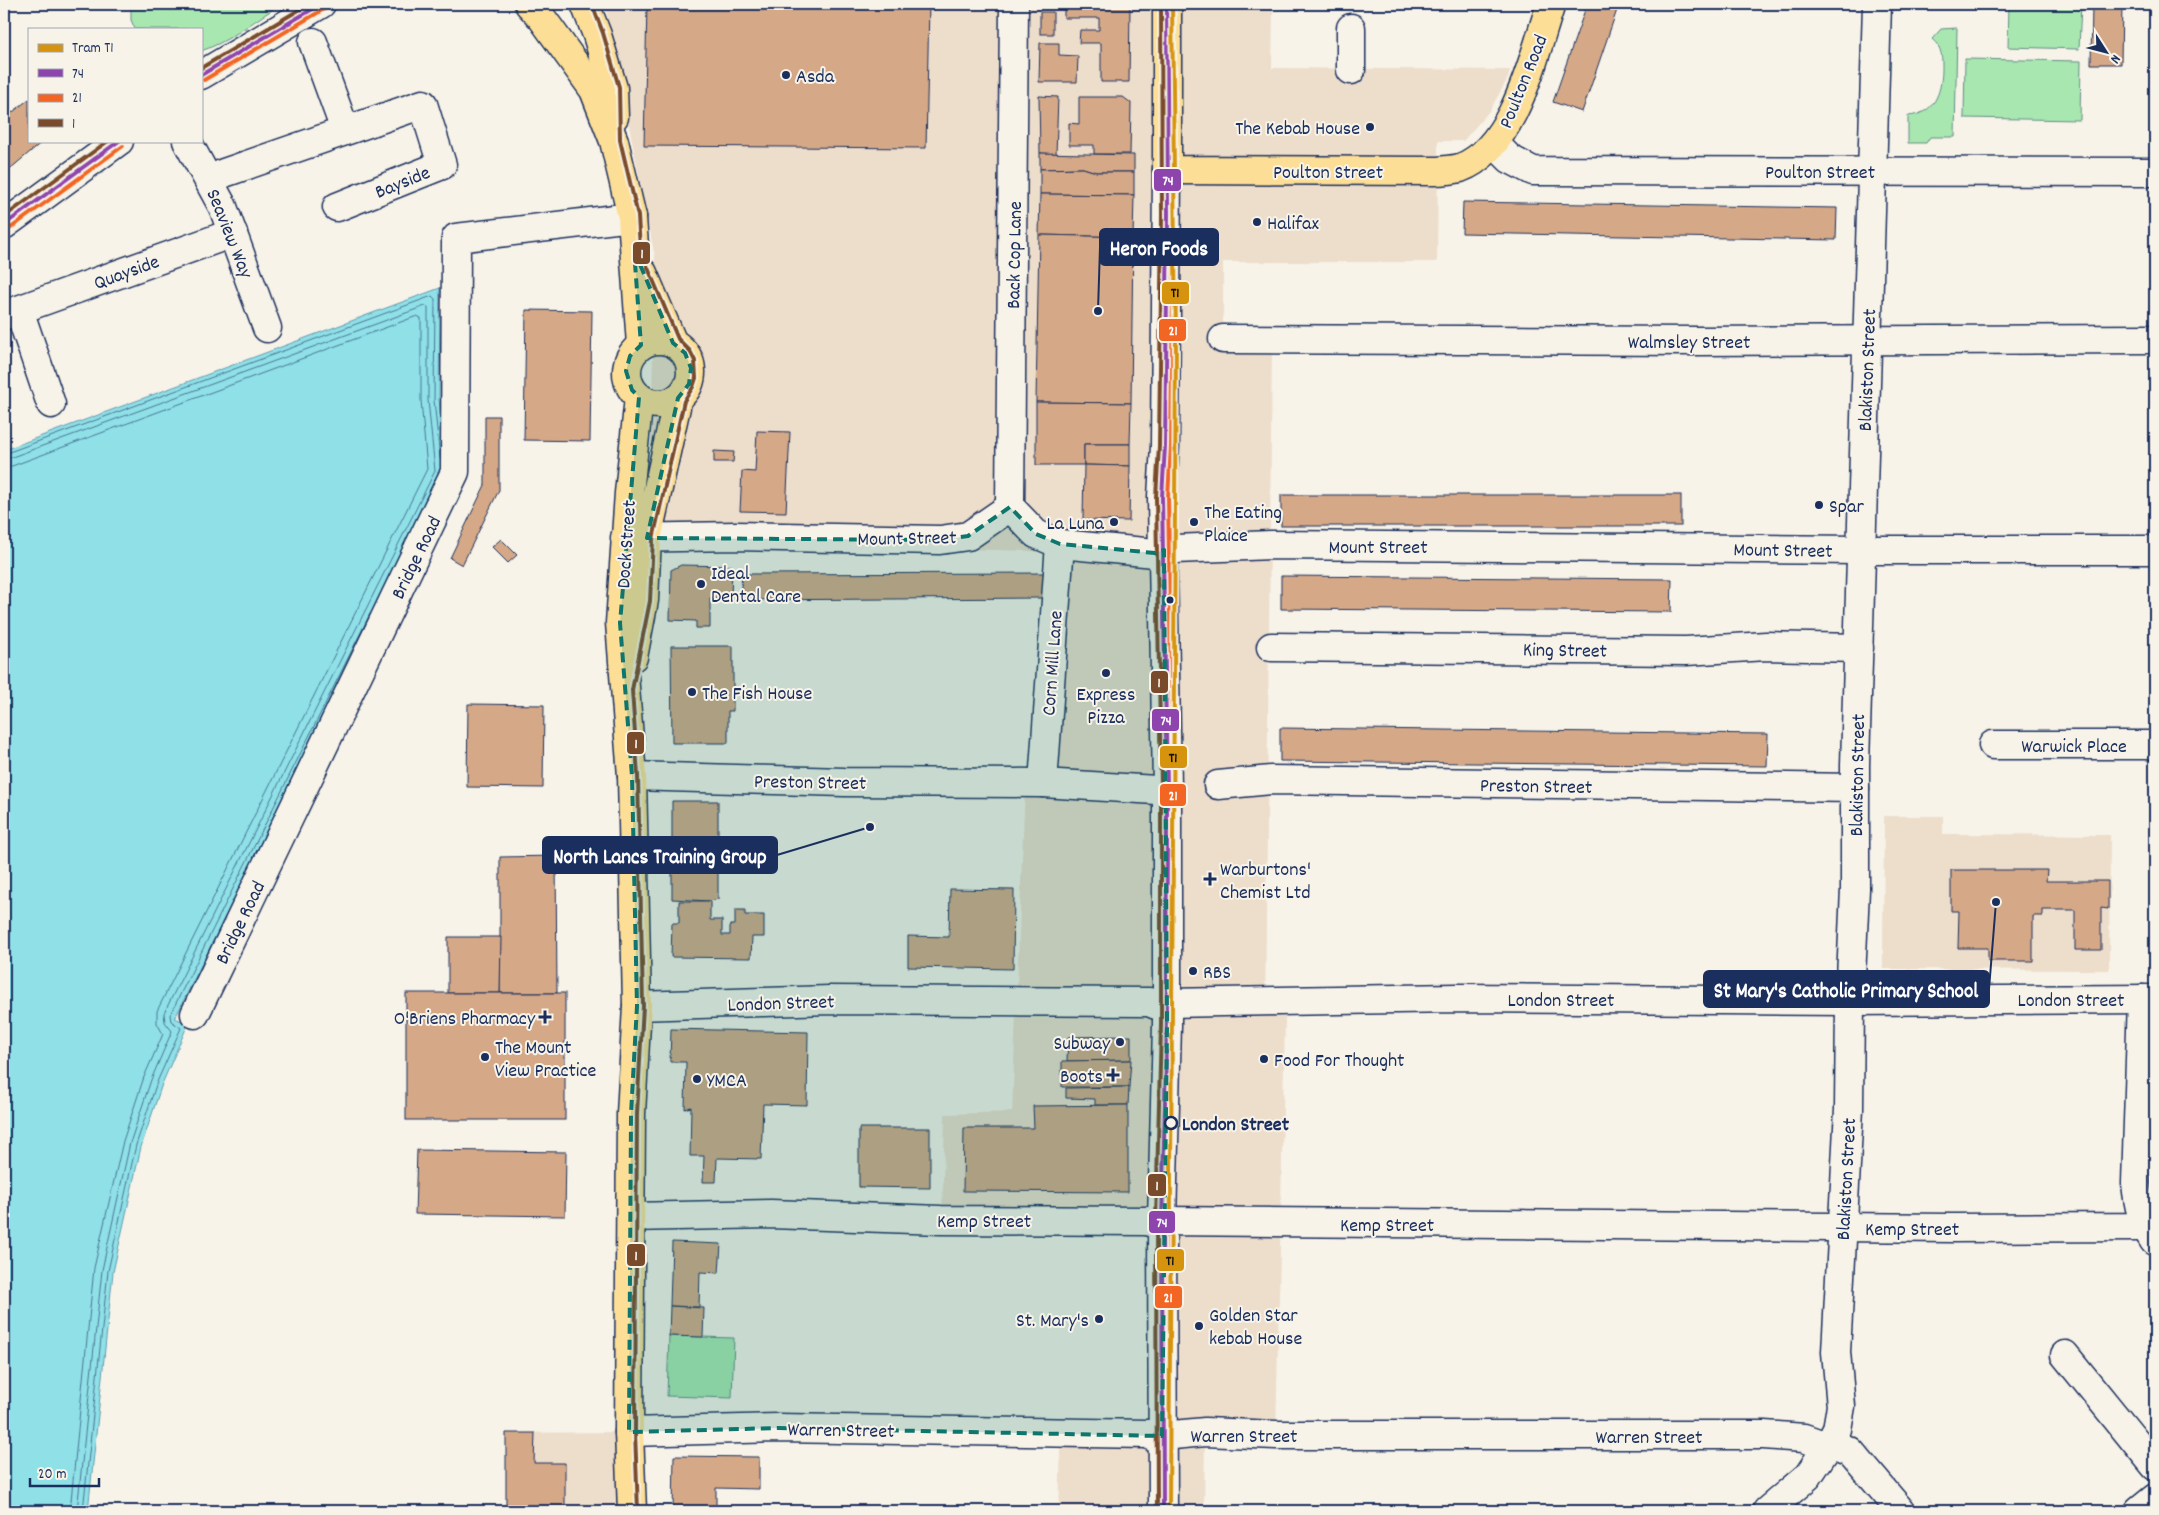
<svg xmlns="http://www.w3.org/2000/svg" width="2159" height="1515" viewBox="0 0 2159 1515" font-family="Dekko,sans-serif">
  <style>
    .built { fill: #edddcb }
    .green { fill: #a8e7af; stroke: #628b86 }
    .water { fill: #8fe0e7; stroke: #6199b0 }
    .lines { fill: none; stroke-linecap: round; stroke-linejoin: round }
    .shore { stroke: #497695; stroke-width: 1 }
    .building { fill: #d5a987; stroke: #1b2f5e }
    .minor-casing { stroke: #1b2f5e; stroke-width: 31 }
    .major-casing { stroke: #1b2f5e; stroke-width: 31 }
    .highway-casing { stroke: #1b2f5e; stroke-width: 31 }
    .minor { stroke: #f7f3e8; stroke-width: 28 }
    .major { stroke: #fcde96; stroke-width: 28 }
    .highway { stroke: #fcde96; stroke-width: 28 }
    .bus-1-casing { stroke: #f7f3e8; stroke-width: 8 }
    .bus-2-casing { stroke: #f7f3e8; stroke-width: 8 }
    .bus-3-casing { stroke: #f7f3e8; stroke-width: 8 }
    .bus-1 { stroke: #8e44ad; stroke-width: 4 }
    .bus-2 { stroke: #f26522; stroke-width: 4 }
    .bus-3 { stroke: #7a4b2a; stroke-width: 4 }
    .tram-1-casing { stroke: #f7f3e8; stroke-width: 8 }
    .tram-1 { stroke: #d6940e; stroke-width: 4 }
    .marked { fill: #0f766e; fill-opacity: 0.2; stroke: #0f766e; stroke-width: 4; stroke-dasharray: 10 6; stroke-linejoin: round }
    .poi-dot { fill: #1b2f5e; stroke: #f7f3e8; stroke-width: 2 }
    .stop-dot { fill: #f7f3e8; stroke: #1b2f5e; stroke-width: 2.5 }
    .labels { text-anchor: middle; stroke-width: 4; stroke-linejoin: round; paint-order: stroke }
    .poi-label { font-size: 20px; fill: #1b2f5e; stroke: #f7f3e8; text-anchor: start }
    .street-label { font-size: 20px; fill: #1b2f5e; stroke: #f7f3e8 }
    .stop-label { font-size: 20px; font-weight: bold; fill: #1b2f5e; stroke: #f7f3e8; text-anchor: start }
    .leader { fill: none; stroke: #1b2f5e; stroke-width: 2 }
    .callout-dot { fill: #1b2f5e; stroke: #f7f3e8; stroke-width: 2 }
    .callout { fill: #1b2f5e; stroke: #1b2f5e; stroke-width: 2 }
    .callout-label { font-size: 21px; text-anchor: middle; font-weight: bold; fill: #fff }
    .line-badge { stroke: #f7f3e8; stroke-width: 2 }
    .badge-label { font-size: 14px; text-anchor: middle; font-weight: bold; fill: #fff }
    .pale-badge-label { font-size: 14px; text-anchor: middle; font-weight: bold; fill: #111 }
  </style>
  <rect width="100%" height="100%" fill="#f7f3e8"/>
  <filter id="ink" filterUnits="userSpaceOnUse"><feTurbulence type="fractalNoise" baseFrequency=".02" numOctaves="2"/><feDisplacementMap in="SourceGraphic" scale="10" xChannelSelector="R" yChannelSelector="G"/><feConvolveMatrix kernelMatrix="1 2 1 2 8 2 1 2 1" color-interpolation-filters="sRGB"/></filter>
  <g filter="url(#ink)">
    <g class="built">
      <path d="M605,4H1273L1272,68L1510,70L1508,78L1490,110L1463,141H1438L1437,262H1223V339H1272L1265,1015L1285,1017L1276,1435L1205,1432L1204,1511H1059L1061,1444L1147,1434V1221L942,1215L945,1114L1012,1112L1025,783H1043L1059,552L649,539L655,257Z"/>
      <path d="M1884,816H1943V834L2110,835L2109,970L1883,969Z"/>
      <path d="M629,1432L632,1511H506V1433Z"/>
    </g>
    <g class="green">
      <path d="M131,4H275L272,10C248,25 228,42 201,51V29H135L131,20Z"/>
      <path d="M2009,4H2081L2079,49L2008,47Z"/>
      <path d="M1957,28L1955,137H1930L1926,143H1908V116C1934,114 1941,94 1942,71C1942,58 1943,48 1932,39L1941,29Z"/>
      <path d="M1965,59L2081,61L2080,120L1964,118Z"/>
      <path d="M669,1336L734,1338L732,1398L667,1396Z"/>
    </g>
    <path class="water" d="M440,288L439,399L446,472L175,1018L188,1024L162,1084L141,1147L113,1272L88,1511H4V450Z"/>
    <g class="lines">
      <g class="shore">
        <path d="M4,454L432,296L435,299L434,400L440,459"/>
        <path d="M4,460L425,306L428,307V400L435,471L164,1013L165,1022L172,1031L151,1080L130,1143L102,1270L77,1511"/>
        <path d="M4,468L12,466L417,316L421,318V400L427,469L157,1011V1023L163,1034L144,1077L123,1141L94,1268L70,1511"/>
        <path d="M83,1511L108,1271L136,1145L157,1082L181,1028L171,1021L170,1015L370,614"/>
      </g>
    </g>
    <g class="building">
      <path d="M647,4H929L926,148L644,146Z"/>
      <path d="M1064,4H1130L1129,82H1101V43H1079L1080,30H1099V18H1064Z"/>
      <path d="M1587,4H1619L1582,112L1553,102Z"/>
      <path d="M2092,4H2122L2121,64H2091Z"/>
      <rect x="1040" y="12" width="13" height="22"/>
      <path d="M1040,43H1059V55L1078,56L1077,82H1039Z"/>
      <path d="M1039,96L1058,97L1056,154L1040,153Z"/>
      <path d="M1079,97H1123L1131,103L1130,154H1094V145H1069V123L1079,124Z"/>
      <path d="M29,99V141H43L4,174V119Z"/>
      <path d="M1040,153L1134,155V172H1096L1083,168L1040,169Z"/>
      <path d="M1083,168L1096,172H1134V195L1040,194V169Z"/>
      <path d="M1040,194L1134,195L1133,237L1039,235Z"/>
      <path d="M1463,202L1837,208L1836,240L1462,233Z"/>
      <path d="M1039,235L1133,237L1131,403L1036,402Z"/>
      <path d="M526,310L592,311L590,441L524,440Z"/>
      <path d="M1036,402L1131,403L1130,444H1084V465H1036Z"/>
      <path d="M485,416H499V490L462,565L450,558L485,485Z"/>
      <path d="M757,431L790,432L786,512L740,511L742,471L755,472Z"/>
      <path d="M1084,444H1130V466L1084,465Z"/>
      <path d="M714,451L734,452L733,462H714Z"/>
      <path d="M1084,465L1130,466L1129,521L1083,520Z"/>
      <rect x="1281" y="495" width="400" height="31"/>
      <path d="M501,539L517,555L508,563L492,547Z"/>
      <path d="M681,565L732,566L731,599L710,598V628H696V621L670,620L671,570Z"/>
      <path d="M1046,573L1044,598L740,600L742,574Z"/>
      <path d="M1281,576L1672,579L1671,612L1281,609Z"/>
      <path d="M671,646H733V711H728V743H672Z"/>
      <path d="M468,704L544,705L543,788L467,787Z"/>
      <path d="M1280,728L1768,734L1767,766L1280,761Z"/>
      <path d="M672,801H718V899L710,901L672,899Z"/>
      <path d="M556,856L557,993H500V857Z"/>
      <path d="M1951,870H2047L2046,881H2108V909L2101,908V950H2075V910H2043V916H2033V961H1988V948H1958L1959,911H1951Z"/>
      <path d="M950,889L1014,890L1013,969L908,967V936L949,937Z"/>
      <path d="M679,901H710V920H722V935H730V925H735V910H745V915H764V937H752L751,958L671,957L672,923H679Z"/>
      <path d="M448,937H501L500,993H448Z"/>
      <rect x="406" y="993" width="159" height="127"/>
      <path d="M671,1029L808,1032L807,1105L763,1104L761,1159L717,1158L716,1182H703L704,1156H690L691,1107L685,1109L686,1062H670Z"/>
      <path d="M1131,1036V1060L1067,1061L1068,1037Z"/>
      <path d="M1131,1060L1129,1087H1062V1061Z"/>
      <path d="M1129,1087L1128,1105H1095V1099L1066,1098V1088Z"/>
      <path d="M1128,1105V1192L963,1191L964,1128H1034L1033,1106Z"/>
      <path d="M859,1128H930V1188L859,1187Z"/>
      <path d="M417,1150L566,1152L565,1216L415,1214Z"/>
      <path d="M672,1242L721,1244L719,1273L700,1272L699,1307L670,1306Z"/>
      <path d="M670,1306L704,1308L703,1337L669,1336Z"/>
      <path d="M506,1433H535L534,1463H565V1511H506Z"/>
      <path d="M674,1456L759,1457V1489L716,1488V1511H673Z"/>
    </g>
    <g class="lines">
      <defs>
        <g id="minor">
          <path d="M1877,4L1855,765V889L1850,1001L1849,1109L1836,1352L1841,1406L1837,1429L1830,1443L1850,1451L1901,1511"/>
          <path d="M1351,28V70"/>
          <path d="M313,42L345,130"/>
          <path d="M201,75L321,4"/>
          <path d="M187,141L223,207L267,328"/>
          <path d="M1494,143L1510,159L1533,171L2155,172"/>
          <path d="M210,181L224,173L423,104L442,165L337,207"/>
          <path d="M4,225L119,141"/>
          <path d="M19,310L51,404"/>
          <path d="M4,315L233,233"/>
          <path d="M1223,339L1697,341L2155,339"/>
          <path d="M1010,507L1036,534L1060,544L1155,553L1175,549L1271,545L1861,550H2155"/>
          <path d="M1010,507L1014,4"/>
          <path d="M625,538L736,536L940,540L968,536L1010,507"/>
          <path d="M1271,647L1686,651L1766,646L1859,648"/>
          <path d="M1993,745H2155"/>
          <path d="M632,776L844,782L1043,783L1156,790L1167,787"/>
          <path d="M1043,783L1060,544"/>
          <path d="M1218,785L1271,780L1855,788"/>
          <path d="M2142,999L2136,1183C2138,1204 2142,1223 2154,1241"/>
          <path d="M637,1006L830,1000L1149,1002L1156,1005L1167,1003L1456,998L1850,1001L2155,999"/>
          <path d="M195,1014L455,472L456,238L632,217"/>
          <path d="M631,1217L771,1214L941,1220L1147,1221L1156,1224L1162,1221L1953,1228L2146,1227L2155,1224"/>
          <path d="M2065,1355L2155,1466"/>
          <path d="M629,1432L778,1428L1149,1434L1155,1438L1162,1436L1205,1432L1276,1435H1764L1804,1438L1829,1447"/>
          <path d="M1163,1511L1162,1221L1167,1025V787L1162,497L1165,446L1167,170"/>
          <path d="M1767,1511L1808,1476L1830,1443"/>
          <path d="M2139,1511L2155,1498"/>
        </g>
        <path id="major" d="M1167,4V170L1437,171C1444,170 1453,170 1460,168C1515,148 1534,54 1551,4"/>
        <g id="highway">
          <path d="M529,4L542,18L594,90L614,141L632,217L641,345"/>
          <path d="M585,4L597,35L613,88L614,117"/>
          <path d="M643,273L673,343"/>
          <circle cx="659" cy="372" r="32"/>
          <path d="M633,657L644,600L647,538L678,398"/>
          <path d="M632,1511L629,1432L631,1114L637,1006L632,776L620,623L629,493L639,397"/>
        </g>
      </defs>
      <use href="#minor" class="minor-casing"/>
      <use href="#major" class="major-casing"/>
      <use href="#highway" class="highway-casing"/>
      <use href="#minor" class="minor"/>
      <use href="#major" class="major"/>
      <use href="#highway" class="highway"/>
      <defs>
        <g id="bus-1">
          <path d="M201,75L321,4"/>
          <path d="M4,225L119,141"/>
          <path d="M1163,1511L1162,1221L1167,1025V787L1162,497L1165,446L1168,215L1167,4"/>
        </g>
        <g id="bus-2">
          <path d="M204,80L324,9"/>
          <path d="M8,230L123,146"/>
          <path d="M1169,1511L1168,1221L1173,1025V787L1168,497L1171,446L1174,215L1173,4"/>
        </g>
        <g id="bus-3">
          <path d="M592,4L603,33L619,87L620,140L638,216L640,249L678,339L690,351L695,361L696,378L693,387L684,401L653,539L650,601L632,690L638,776L643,1006L637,1114L635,1432L638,1511"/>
          <path d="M201,68L309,4"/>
          <path d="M4,217L108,141"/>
          <path d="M1157,1511L1156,1221L1161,1025V787L1156,497L1159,446L1162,215L1161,4"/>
        </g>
      </defs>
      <use href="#bus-1" class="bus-1-casing"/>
      <use href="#bus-2" class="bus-2-casing"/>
      <use href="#bus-3" class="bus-3-casing"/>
      <use href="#bus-1" class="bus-1"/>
      <use href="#bus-2" class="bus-2"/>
      <use href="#bus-3" class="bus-3"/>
      <defs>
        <path id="tram-1" d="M1169,1511L1176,338L1172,4"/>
      </defs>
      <use href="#tram-1" class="tram-1-casing"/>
      <use href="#tram-1" class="tram-1"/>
    </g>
  </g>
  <path class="marked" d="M634,250L673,343L685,353L691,368L689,384L678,398L647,538L940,540L968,536L1010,507L1036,534L1060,544L1155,553L1164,550L1167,1025L1162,1436L778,1428L629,1432L631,1114L637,1006L632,776L620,623L639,397L632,390L626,371L630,356L641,345Z"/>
  <g class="poi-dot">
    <circle cx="786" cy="75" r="5"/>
    <circle cx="1370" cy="127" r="5"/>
    <circle cx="1257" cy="222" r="5"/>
    <circle cx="1819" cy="505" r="5"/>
    <circle cx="1114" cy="522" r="5"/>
    <circle cx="1194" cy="522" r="5"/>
    <circle cx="701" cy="584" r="5"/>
    <circle cx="1170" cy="600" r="4.5"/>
    <circle cx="1106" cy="673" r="5"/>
    <circle cx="692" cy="692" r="5"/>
    <path d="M1207.5 871.5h5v5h5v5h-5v5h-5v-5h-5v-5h5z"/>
    <circle cx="1193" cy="971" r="5"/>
    <path d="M542.5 1009.5h5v5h5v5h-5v5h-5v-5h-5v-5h5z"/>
    <circle cx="1120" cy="1042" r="5"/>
    <circle cx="485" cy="1057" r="5"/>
    <circle cx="1264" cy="1059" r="5"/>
    <path d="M1110.5 1067.5h5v5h5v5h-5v5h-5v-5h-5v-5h5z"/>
    <circle cx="697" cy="1079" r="5"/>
    <circle cx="1099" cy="1319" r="5"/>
    <circle cx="1199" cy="1326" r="5"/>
  </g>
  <circle class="stop-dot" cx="1171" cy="1123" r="6"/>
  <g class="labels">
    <g class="poi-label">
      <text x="796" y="82">Asda</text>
      <text x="1360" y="134" text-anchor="end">The Kebab House</text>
      <text x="1267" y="229">Halifax</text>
      <text x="1829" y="512">Spar</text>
      <text x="1204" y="518">The Eating<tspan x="1204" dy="23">Plaice</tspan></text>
      <text x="1104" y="529" text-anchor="end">La Luna</text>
      <text x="711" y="579">Ideal<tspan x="711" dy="23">Dental Care</tspan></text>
      <text x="702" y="699">The Fish House</text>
      <text x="1106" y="700" text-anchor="middle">Express<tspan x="1106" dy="23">Pizza</tspan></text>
      <text x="1220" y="875">Warburtons'<tspan x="1220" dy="23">Chemist Ltd</tspan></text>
      <text x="1203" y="978">RBS</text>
      <text x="535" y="1024" text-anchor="end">O'Briens Pharmacy</text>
      <text x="1110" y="1049" text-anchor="end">Subway</text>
      <text x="495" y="1053">The Mount<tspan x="495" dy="23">View Practice</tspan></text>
      <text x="1274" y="1066">Food For Thought</text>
      <text x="1103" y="1082" text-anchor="end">Boots</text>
      <text x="707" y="1086">YMCA</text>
      <text x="1209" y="1321">Golden Star<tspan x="1209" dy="23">kebab House</tspan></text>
      <text x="1089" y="1326" text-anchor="end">St. Mary's</text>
    </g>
    <g class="street-label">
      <text transform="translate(1522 81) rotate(-68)" y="7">Poulton Road</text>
      <text x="1328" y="178">Poulton Street</text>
      <text x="1820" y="178">Poulton Street</text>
      <text transform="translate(402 181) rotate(-22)" y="7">Bayside</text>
      <text transform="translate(231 233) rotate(68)" y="7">Seaview Way</text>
      <text transform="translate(1013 255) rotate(-89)" y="7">Back Cop Lane</text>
      <text transform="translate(126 271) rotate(-20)" y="7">Quayside</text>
      <text x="1689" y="348">Walmsley Street</text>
      <text transform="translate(1866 370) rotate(-88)" y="7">Blakiston Street</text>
      <text transform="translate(907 537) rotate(-1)" y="7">Mount Street</text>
      <text transform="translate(625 544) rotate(-86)" y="7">Dock Street</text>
      <text x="1378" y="553">Mount Street</text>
      <text transform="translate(1783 549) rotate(1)" y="7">Mount Street</text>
      <text transform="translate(415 557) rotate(-64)" y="7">Bridge Road</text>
      <text transform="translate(1565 649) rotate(1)" y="7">King Street</text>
      <text transform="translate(1051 663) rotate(-86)" y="7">Corn Mill Lane</text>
      <text x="2074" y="752">Warwick Place</text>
      <text transform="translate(1856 775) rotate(-89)" y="7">Blakiston Street</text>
      <text transform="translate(810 781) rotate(1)" y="7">Preston Street</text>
      <text transform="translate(1536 785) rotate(1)" y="7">Preston Street</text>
      <text transform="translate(239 922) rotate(-64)" y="7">Bridge Road</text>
      <text x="1561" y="1006">London Street</text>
      <text x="2071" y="1006">London Street</text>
      <text transform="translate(781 1002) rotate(-2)" y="7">London Street</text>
      <text transform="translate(1845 1179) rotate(-87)" y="7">Blakiston Street</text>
      <text x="984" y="1227">Kemp Street</text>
      <text x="1387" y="1231">Kemp Street</text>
      <text x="1912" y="1235">Kemp Street</text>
      <text transform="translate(841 1429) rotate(1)" y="7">Warren Street</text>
      <text x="1244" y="1442">Warren Street</text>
      <text x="1649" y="1443">Warren Street</text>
    </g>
    <g class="stop-label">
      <text x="1182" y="1130">London Street</text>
    </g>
  </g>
  <path class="leader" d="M1098 311L1100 247M870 827L777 855M1996 902L1989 989"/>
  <g class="callout-dot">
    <circle cx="1098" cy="311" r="5"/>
    <circle cx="870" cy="827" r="5"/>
    <circle cx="1996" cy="902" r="5"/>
  </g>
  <g class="callout">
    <rect x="1100" y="229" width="118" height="36" rx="5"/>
    <rect x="543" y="837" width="234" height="36" rx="5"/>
    <rect x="1704" y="971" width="285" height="36" rx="5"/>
  </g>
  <g class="callout-label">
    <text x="1159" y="255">Heron Foods</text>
    <text x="660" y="863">North Lancs Training Group</text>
    <text x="1846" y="997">St Mary's Catholic Primary School</text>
  </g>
  <g class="line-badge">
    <rect x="1153" y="168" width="29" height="24" rx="5" fill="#8e44ad"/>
    <rect x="632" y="241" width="19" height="24" rx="5" fill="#7a4b2a"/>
    <rect x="1161" y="281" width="29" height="24" rx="5" fill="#d6940e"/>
    <rect x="1158" y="318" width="29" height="24" rx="5" fill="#f26522"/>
    <rect x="1150" y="670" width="19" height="24" rx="5" fill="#7a4b2a"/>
    <rect x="1151" y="708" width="29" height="24" rx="5" fill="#8e44ad"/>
    <rect x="626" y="731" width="19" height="24" rx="5" fill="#7a4b2a"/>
    <rect x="1159" y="745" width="29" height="24" rx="5" fill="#d6940e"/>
    <rect x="1159" y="783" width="28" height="24" rx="5" fill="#f26522"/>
    <rect x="1147" y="1173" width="20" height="24" rx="5" fill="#7a4b2a"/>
    <rect x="1148" y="1210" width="28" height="24" rx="5" fill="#8e44ad"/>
    <rect x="626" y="1243" width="20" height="24" rx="5" fill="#7a4b2a"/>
    <rect x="1156" y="1248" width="29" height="24" rx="5" fill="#d6940e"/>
    <rect x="1154" y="1285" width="29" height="24" rx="5" fill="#f26522"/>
  </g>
  <g class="badge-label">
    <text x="1168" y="185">74</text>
    <text x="642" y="258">1</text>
    <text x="1173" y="335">21</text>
    <text x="1159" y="687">1</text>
    <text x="1166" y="725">74</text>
    <text x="636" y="748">1</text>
    <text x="1173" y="800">21</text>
    <text x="1157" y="1190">1</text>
    <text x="1162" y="1227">74</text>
    <text x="636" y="1260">1</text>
    <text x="1168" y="1302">21</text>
  </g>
  <g class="pale-badge-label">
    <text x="1175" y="297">T1</text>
    <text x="1173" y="762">T1</text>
    <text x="1170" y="1265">T1</text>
  </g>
  <rect width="2159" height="1515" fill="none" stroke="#f7f3e8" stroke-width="20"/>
  <rect x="10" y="10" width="2139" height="1495" fill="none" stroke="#1b2f5e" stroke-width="2" filter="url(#ink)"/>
  <rect x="28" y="28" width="175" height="115" fill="#f7f3e8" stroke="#9fa5b1"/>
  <rect x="38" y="44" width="25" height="8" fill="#d6940e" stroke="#9fa5b1"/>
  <text x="72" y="52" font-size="15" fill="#1b2f5e">Tram T1</text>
  <rect x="38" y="69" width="25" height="8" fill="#8e44ad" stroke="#9fa5b1"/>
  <text x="72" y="78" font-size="15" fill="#1b2f5e">74</text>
  <rect x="38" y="94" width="25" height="8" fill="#f26522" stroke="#9fa5b1"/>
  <text x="72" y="102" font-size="15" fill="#1b2f5e">21</text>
  <rect x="38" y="119" width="25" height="8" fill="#7a4b2a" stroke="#9fa5b1"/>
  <text x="72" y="128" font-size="15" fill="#1b2f5e">1</text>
  <g transform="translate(2106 52) rotate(126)" stroke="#f7f3e8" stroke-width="4" paint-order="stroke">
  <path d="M0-4L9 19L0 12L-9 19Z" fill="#1b2f5e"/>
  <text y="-8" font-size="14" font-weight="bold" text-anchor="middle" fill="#1b2f5e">N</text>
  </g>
  <path d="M30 1478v8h69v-8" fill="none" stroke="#1b2f5e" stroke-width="2.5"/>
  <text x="38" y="1478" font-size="15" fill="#1b2f5e" stroke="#f7f3e8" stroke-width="4" paint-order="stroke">20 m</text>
</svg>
